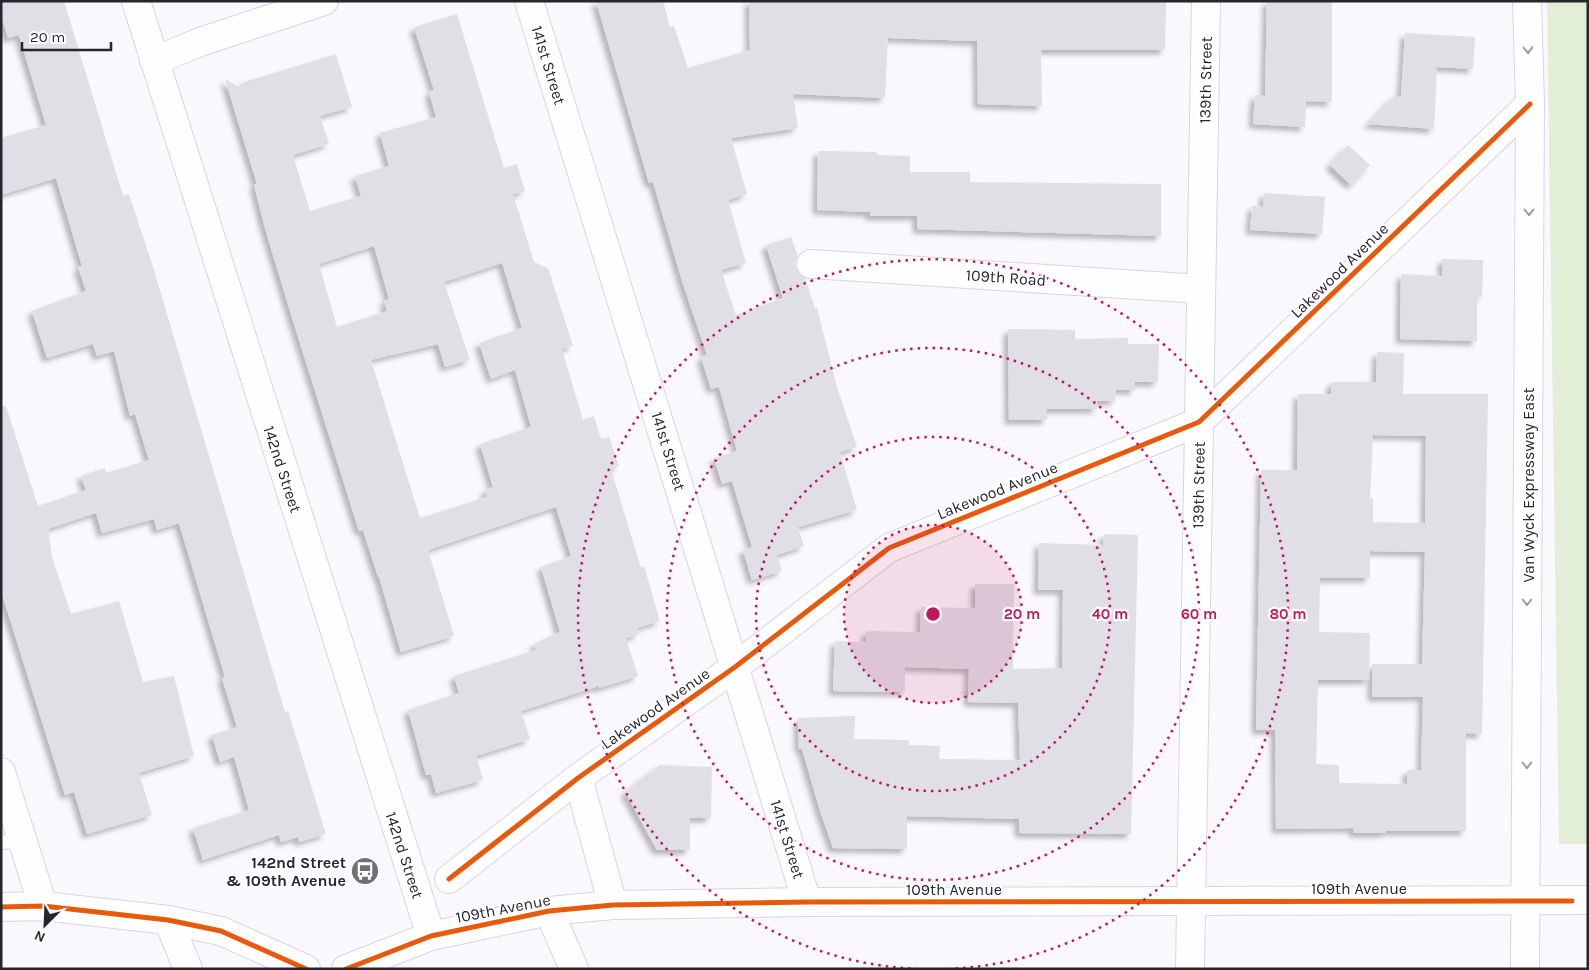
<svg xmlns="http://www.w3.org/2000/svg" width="1589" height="970" viewBox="0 0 1589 970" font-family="Karla,sans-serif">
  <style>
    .green { fill: #e2eed8 }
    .building { fill: #e0dfe6; fill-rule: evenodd; filter: url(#shadow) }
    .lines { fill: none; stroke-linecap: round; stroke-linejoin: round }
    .lane-casing { stroke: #d8d5dd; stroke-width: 16 }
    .street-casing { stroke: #d8d5dd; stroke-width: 30 }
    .secondary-casing { stroke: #d8d5dd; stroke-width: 30 }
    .lane { stroke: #fefeff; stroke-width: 14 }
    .street { stroke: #fefeff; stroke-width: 28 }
    .secondary { stroke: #fefeff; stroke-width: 28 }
    .cycleway-casing { stroke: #fff; stroke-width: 8 }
    .cycleway { stroke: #e8590c; stroke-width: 5 }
    .oneway { stroke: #9e9ca1 }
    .ring { fill: none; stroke: #c2185b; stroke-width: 2.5; stroke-dasharray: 2.5 5 }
    .labels { text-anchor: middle; stroke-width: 4.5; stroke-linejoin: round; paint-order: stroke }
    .street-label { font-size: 16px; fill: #29252f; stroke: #fff }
    .poi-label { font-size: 16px; font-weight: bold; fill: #29252f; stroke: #fff; text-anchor: end }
    .centre { fill: #c2185b; stroke: #fff; stroke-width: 2.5 }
    .ring-label { font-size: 15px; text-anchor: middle; font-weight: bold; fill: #c2185b; stroke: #fff; stroke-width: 4.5; stroke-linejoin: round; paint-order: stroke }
  </style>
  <defs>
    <filter id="shadow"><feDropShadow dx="-4.5" dy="4.5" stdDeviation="2.5" flood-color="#0004"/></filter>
  </defs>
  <rect width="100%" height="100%" fill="#faf8fc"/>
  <path class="green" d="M1547,1H1588V844H1559Z"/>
  <g class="building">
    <path d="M1,1H64L123,196L129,194L153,267L285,712L288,711L326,834L299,842L298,837L281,842L279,835L203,860L193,828L249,810L234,757L220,762L212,735L237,727L222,678L225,677L179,523L157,530L154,519L102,533L96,513L48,529L52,557L71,614L119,601L143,682L174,676L194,756L139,773L152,815L87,834L74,792L65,795L1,591V407L6,406L38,506L86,490L81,476L105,468L106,473L149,460L135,414L130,416L114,351L97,356L93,344L47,358L32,311L86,291L78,267L82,266L56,178L1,195V138L46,125L19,35L8,38L1,15Z"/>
    <path d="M596,1H663L670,27L674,26L688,68L750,50L749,1L1166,2L1165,50H1041L1042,106L978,104L977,41L888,38L885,98L793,94L798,128L731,138L747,194L728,200L746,263L721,270L736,315L783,298L766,245L791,237L798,256L795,263L797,270L805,278L815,308H817L837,387L857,447L840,452L857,510L798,527L804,546L777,555L782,571L752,580L743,550L752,547L732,481L722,484L714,458L737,451L719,387L711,389L701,357L707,355L682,281L653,182L649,183Z"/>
    <path d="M1267,1H1332V102L1306,101L1305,127L1253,124L1255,95L1265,96Z"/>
    <path d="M457,14L504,168L517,164L525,191L513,194L534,262L548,268L573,346L562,349L583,420L594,416L601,439L609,437L619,466L611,469L641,568L644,566L660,621L637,628L639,634L626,638L638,676L599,688V686L521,711L530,739L476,756L483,780L436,793L431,774L426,775L408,710L459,693L454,676L536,650L534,644L560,632L541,567L571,556L556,507L428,550L454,636L401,652L379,577H378L363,530L359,531L293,321L264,225L254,185L257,184L225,79L241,88L244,82L336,54L352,107L320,116L329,144L293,155L310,211L361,196L355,176L389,166L380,133L436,117L429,92L434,90L414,27ZM374,246L389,299L384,301L387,311L337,327L319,264ZM502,263L522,328L479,343L491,379L515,370L531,427L480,444L493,487L485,490L487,497L420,518L371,360L438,344L445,367L470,360L444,282Z"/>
    <path d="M1405,33L1475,37L1473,69L1437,67L1434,129L1368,124L1394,96H1401Z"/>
    <path d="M1348,145L1370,165L1351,185L1330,165Z"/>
    <path d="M818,151L877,152V155L910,156V172H970V182L1161,184V236L917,229V216H870V212L817,210Z"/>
    <path d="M1264,193L1325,197L1322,234L1250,230L1252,206L1263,207Z"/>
    <path d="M1442,259L1483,260L1482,297L1477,296V341L1400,339L1401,274L1442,276Z"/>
    <path d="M1008,329L1075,330V339L1128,338V344H1159L1158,382H1135V390H1116L1115,401H1097V409H1047V420H1009Z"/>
    <path d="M1377,352L1404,353L1403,394H1488L1482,734L1466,733V831H1386V833H1353L1354,828L1276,829L1275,730H1256L1261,470H1297L1298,394H1331V382H1376ZM1373,435L1426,436L1425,523L1373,522V498H1370ZM1370,551L1425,552L1422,664H1372V697H1423L1421,770H1407V784L1339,783V765L1316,764L1318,680H1369L1370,633L1319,632L1320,578H1370Z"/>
    <path d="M1104,534L1138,535L1131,834L1019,833V819L907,816V849L833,848L820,811L802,749H799L798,718L855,716L854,739L909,740V745L940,746L939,759L1020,760L1018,703L968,702L969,669L905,667V692L833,691L835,641L866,642V631L920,632L921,607L975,608V584H1014L1013,669L1062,668L1063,590H1038L1039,543L1103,545Z"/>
    <path d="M660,765L712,767L711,818H690V850H657L625,792Z"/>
  </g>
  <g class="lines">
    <defs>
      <path id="lane" d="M1,842L23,841"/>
      <g id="street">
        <path d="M136,1L431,936"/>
        <path d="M529,1L807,902"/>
        <path d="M154,61L200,42L324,1"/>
        <path d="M811,264L1201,289"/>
        <path d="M1,772L43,906"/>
        <path d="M578,778L613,905"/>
        <path d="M449,879L578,778L735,667L889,548L1199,422L1530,104"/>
        <path d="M1,907L43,906L168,920L221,931L306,969"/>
        <path d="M549,911L574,969"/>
        <path d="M168,920L188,969"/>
        <path d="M346,969L431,936L549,911L613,905L807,902L1588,900"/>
        <path d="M1190,969L1206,1"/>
      </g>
      <path id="secondary" d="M1525,969L1530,104L1527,1"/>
    </defs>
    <use href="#lane" class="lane-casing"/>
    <use href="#street" class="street-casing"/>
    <use href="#secondary" class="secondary-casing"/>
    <use href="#lane" class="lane"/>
    <use href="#street" class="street"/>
    <use href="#secondary" class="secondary"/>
    <defs>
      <g id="cycleway">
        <path d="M449,879L578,778L735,667L889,548L1199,422L1530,104"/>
        <path d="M1,907L43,906L168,920L221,931L306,969"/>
        <path d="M346,969L431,936L549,911L613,905L807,902L1572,901"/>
      </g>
    </defs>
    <use href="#cycleway" class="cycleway-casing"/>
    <use href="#cycleway" class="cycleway"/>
  </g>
  <defs><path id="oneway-chevron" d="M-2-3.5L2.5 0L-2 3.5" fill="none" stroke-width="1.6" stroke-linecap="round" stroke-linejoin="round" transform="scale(1.25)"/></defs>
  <g class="oneway">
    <use href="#oneway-chevron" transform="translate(1528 50) rotate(89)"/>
    <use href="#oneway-chevron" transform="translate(1529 212) rotate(90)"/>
    <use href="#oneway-chevron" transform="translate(1527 602) rotate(90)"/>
    <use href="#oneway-chevron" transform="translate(1527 765) rotate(90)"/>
  </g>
  <circle cx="933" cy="614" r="89" fill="#c2185b" fill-opacity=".12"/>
  <g class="ring">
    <circle cx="933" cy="614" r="89"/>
    <circle cx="933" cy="614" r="177"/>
    <circle cx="933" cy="614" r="266"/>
    <path d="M918 969A355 355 0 1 1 948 969"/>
  </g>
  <defs>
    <symbol id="bus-disc" viewBox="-11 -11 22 22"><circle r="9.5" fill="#726f77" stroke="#fff"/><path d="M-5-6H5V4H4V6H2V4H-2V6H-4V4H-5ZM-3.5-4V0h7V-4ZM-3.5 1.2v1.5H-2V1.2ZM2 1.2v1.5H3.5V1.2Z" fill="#fff"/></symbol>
  </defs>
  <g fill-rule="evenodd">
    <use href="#bus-disc" x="349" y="855" width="32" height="32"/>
  </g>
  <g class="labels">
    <g class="street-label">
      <text transform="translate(549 65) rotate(73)" y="6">141st Street</text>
      <text transform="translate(1205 80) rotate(-89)" y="6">139th Street</text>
      <text transform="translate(1339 270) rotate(-44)" y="6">Lakewood Avenue</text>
      <text transform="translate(1006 277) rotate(4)" y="6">109th Road</text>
      <text transform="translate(669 451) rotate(73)" y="6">141st Street</text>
      <text transform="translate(283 469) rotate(72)" y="6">142nd Street</text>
      <text transform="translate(1198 485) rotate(-89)" y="6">139th Street</text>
      <text transform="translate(1528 485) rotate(-90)" y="6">Van Wyck Expressway East</text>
      <text transform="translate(997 490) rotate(-22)" y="6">Lakewood Avenue</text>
      <text transform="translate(655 708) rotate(-35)" y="6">Lakewood Avenue</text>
      <text transform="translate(788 839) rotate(73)" y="6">141st Street</text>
      <text transform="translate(405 855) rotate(72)" y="6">142nd Street</text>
      <text x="1359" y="894">109th Avenue</text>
      <text x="954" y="895">109th Avenue</text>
      <text transform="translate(503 908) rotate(-11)" y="6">109th Avenue</text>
    </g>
    <g class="poi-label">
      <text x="346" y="868">142nd Street<tspan x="346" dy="18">&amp; 109th Avenue</tspan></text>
    </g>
  </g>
  <circle cx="933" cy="614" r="8" class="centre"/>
  <g class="ring-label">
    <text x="1022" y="619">20 m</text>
    <text x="1110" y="619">40 m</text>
    <text x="1199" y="619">60 m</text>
    <text x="1288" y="619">80 m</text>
  </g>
  <rect width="1589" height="970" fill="none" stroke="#29252f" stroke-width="5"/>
  <g transform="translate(45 925) rotate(204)" stroke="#ffffff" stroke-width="4" paint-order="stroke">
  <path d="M0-4L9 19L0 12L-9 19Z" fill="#29252f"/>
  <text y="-8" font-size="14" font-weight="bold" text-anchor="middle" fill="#29252f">N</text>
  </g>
  <path d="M22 42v8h89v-8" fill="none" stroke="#29252f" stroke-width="2.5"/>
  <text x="30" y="42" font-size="15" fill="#29252f" stroke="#ffffff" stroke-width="4" paint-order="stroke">20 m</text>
</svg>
